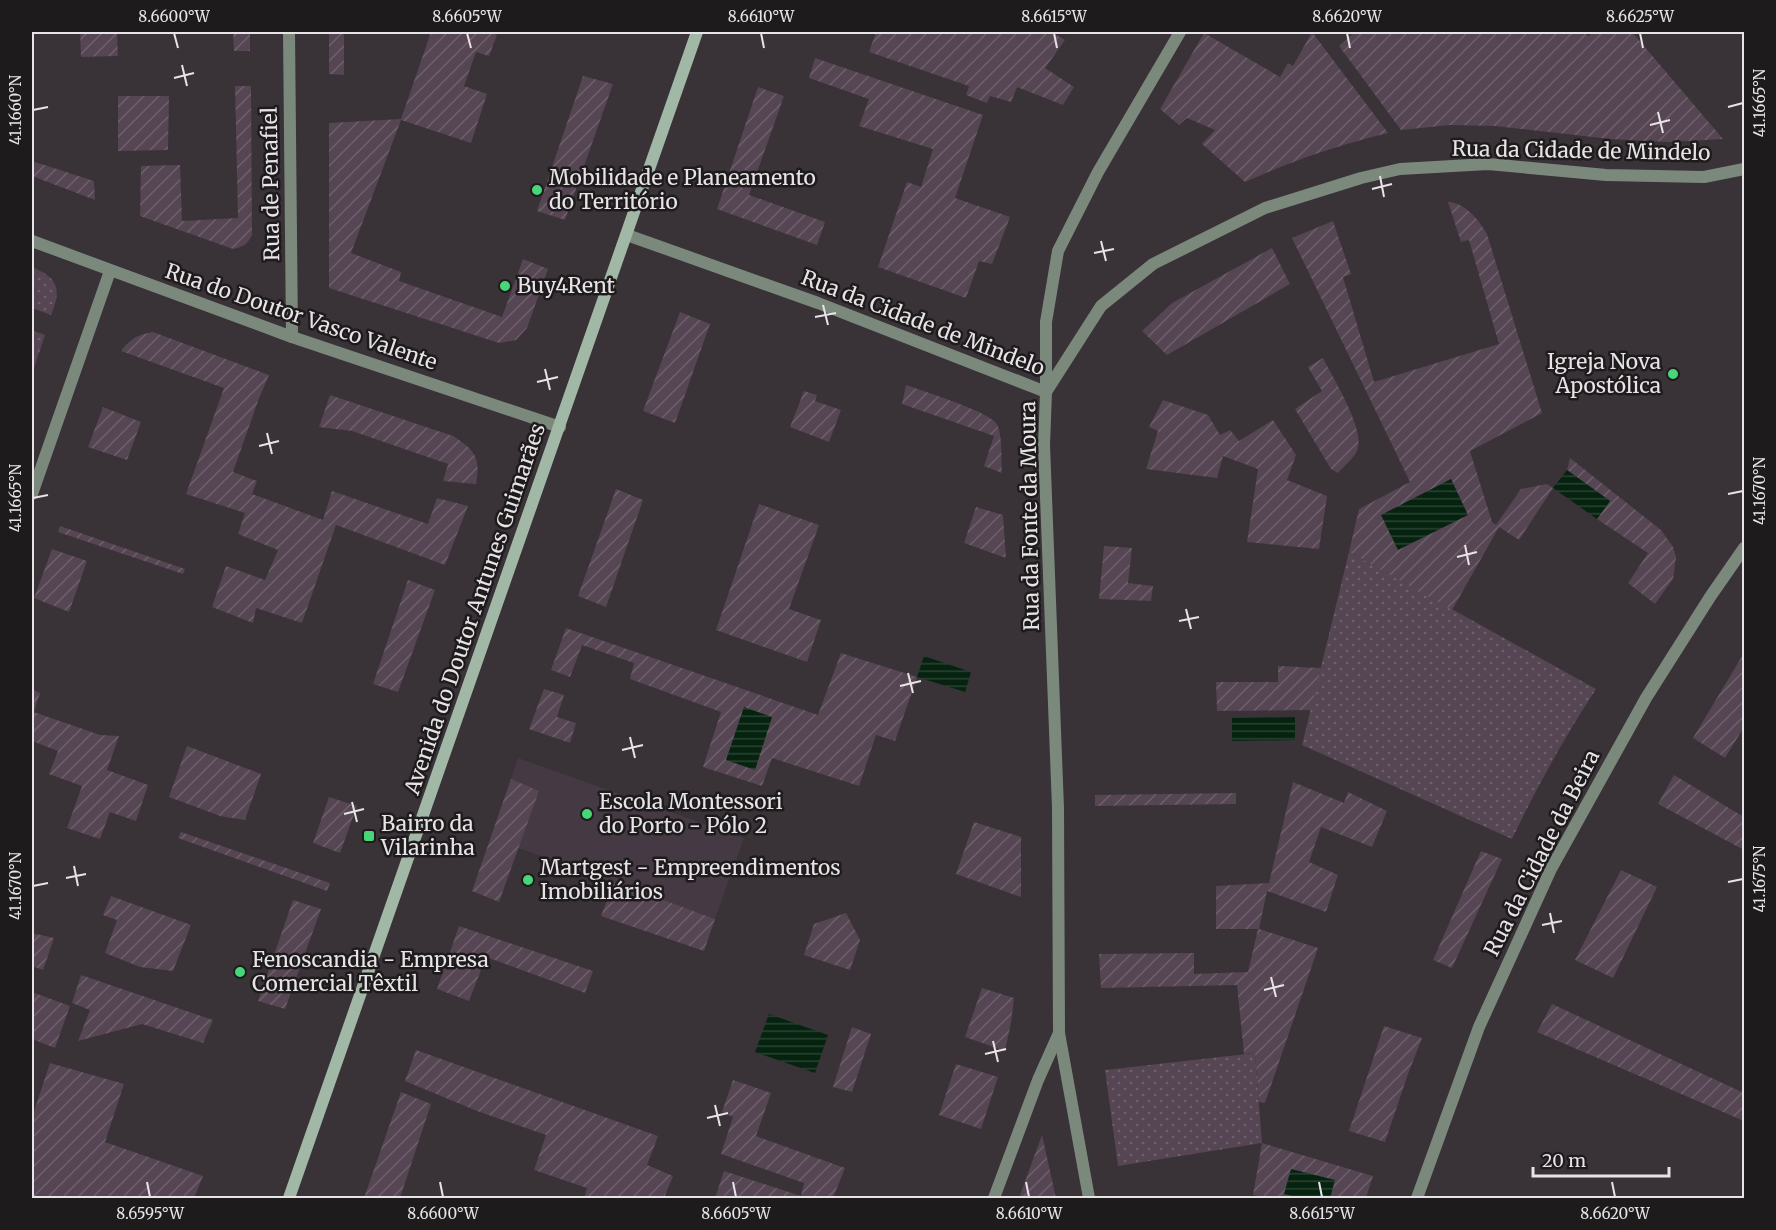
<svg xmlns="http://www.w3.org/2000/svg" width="1776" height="1230" viewBox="0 0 1776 1230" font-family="Merriweather,serif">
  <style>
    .built { fill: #453943 }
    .grass { fill: url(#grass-dots) }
    .garden { fill: url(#garden-furrows) }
    .water { fill: url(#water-rules) }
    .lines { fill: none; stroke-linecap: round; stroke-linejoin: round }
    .minor { stroke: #7b897d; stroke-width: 12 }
    .tertiary { stroke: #7b897d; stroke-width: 12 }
    .secondary { stroke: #a2b8a6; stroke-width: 12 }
    .ticks { fill: none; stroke: #e7e3e6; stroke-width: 2 }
    .poi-dot { fill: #47d779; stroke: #1e1b1d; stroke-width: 2 }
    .labels { text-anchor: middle; stroke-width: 5; stroke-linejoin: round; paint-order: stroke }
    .street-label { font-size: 21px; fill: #e7e3e6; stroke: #1e1b1d }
    .poi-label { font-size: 21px; fill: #e7e3e6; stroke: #1e1b1d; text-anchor: start }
    .neatline { fill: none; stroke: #e7e3e6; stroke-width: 2 }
    .ticks-label { font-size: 15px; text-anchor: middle; fill: #e7e3e6 }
  </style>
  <defs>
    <pattern id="grass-dots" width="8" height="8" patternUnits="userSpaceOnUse" patternTransform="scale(1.5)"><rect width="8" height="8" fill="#564553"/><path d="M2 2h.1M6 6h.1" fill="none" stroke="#6e606c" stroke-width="1.8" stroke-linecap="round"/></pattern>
    <pattern id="garden-furrows" width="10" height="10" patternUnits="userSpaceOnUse" patternTransform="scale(1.5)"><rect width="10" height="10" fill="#564553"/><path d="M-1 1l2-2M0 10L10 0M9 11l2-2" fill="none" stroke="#6e606c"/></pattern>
    <pattern id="water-rules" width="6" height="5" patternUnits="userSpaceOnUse" patternTransform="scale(1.5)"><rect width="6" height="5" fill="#062310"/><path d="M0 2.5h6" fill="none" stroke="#2a4333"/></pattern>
  </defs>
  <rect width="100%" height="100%" fill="#393237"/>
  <path class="built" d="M518,758L744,838L715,919L491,838Z"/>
  <g class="grass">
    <path d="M32,267C58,278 62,289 51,315L32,308Z"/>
    <path d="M32,330L45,335L32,374Z"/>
    <path d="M1349,552L1596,689C1564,738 1537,787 1512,839L1302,745Z"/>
    <path d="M1255,1053L1262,1143L1118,1166L1105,1070Z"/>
  </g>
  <g class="garden">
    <path d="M54,32H117L118,56L81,57L80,32Z"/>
    <path d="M233,32H250V51H234Z"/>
    <path d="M329,32H344V75L329,74Z"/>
    <path d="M431,32H488L497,35L489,56L476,52L464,86L487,94L471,143L401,120L351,253L401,272L399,281L502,317L523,259L548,269L527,328L516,340L499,343L329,288V123L401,119Z"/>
    <path d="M876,32H1051L1065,40L1045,68L1074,87L1063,105L1017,87L1011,102L990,96L987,103L966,95L969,86L869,52Z"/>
    <path d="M1312,32L1388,133C1338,145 1292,161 1245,182L1202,144L1215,130L1187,118L1179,125L1160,109L1204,33L1280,77L1288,63L1293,66Z"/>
    <path d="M1354,32H1584L1588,36L1593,32H1632L1723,139L1669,142L1610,139L1495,126L1450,125L1401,130L1339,46Z"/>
    <path d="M815,58L983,115L955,198L1010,217L992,264L979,261L966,298L878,267L907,182L921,187L933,149L859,126L869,99L809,78Z"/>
    <path d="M583,76L613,84L565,220L537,211Z"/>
    <path d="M235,86H251L252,235C248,244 243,247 233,249L140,216L141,166L180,165L182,221L238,218Z"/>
    <path d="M758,87L784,96L749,195L825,222L817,245L717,209Z"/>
    <path d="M118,96H169L168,150L118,151Z"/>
    <path d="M32,161L94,181L95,200L32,176Z"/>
    <path d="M1448,202C1466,203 1479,220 1487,234L1542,413L1470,451L1492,522L1496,525L1521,489L1547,484L1553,488L1519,540L1499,527L1452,610L1349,552L1359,509L1410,482L1292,238L1333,221L1351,274L1343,277L1374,382L1499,344L1469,240L1461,242Z"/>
    <path d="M1272,248L1290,284L1167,355L1142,331L1172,303Z"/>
    <path d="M680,312L710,324L675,423L643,411Z"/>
    <path d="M153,332L269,375L258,401L233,472L257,481L252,494L323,520L332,491L428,524L437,498L468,506L445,565L336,525L302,623L256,608L253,623L212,607L226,566L265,580L278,550L238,534L245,513L186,494L224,388L121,351C130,339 138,334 153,332Z"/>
    <path d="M1323,358C1332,376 1367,432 1357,451C1353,459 1344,466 1338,473L1331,469L1295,409L1322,391L1308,367Z"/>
    <path d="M906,385C923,391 987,411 996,423C1003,432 1001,461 1002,473L984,466L994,436L902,404Z"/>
    <path d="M804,391L817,395L815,401L841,410L829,442L790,427Z"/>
    <path d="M330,395L453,436C475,450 481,458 476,484L443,481L448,464L352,431L319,427Z"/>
    <path d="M1163,400L1208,415L1220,435L1230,430L1239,441L1273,420L1296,455L1287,480L1327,496L1319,549L1247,542L1258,469L1223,456L1217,478L1146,469L1158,431L1149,427Z"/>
    <path d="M103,407L141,422L127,460L88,447Z"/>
    <path d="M1570,458L1661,530L1673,547L1676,557L1673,579L1655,604L1628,583L1648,553L1597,519L1610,501L1567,470Z"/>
    <path d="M616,489L643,500L606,607L578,596Z"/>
    <path d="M759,504L819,525L789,609L821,620L807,662L716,630Z"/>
    <path d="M976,507L1003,515L1006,558L964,543Z"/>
    <path d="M60,526L185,569L183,574L58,532Z"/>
    <path d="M1104,546L1132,548L1128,583L1153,586L1151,601L1099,599Z"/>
    <path d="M52,549L87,561L69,612L34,598Z"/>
    <path d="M408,580L435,590L398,692L373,684Z"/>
    <path d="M566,628L818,715L841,653L917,677L895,741L876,735L859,786L772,758L762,786L703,767L721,712L630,679L634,663L582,645L570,677L551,670Z"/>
    <path d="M1744,653V727L1725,758L1693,738Z"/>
    <path d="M1278,666L1321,668L1311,710L1217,711L1216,682H1278Z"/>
    <path d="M32,689L40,693L34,712L100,735L119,736L107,770L148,785L136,821L110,812L100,839L67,828L82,786L49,774L58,751L32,741Z"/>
    <path d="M544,689L564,695L557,717L576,723L570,743L529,729Z"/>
    <path d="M187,746L261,774L245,820L220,816L169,797Z"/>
    <path d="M1674,775L1744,817V850L1658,804Z"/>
    <path d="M511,779L539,791L499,902L472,891Z"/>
    <path d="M1293,782L1344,803L1348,792L1387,811L1372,847L1321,827L1309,862L1338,875L1326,912L1267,891L1259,929L1318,948L1265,1103L1259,1102L1255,1053L1244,1054L1237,985L1101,988L1099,954L1194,953V974L1248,972L1258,929H1216V886L1269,883Z"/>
    <path d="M1236,793V804L1095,806V795Z"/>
    <path d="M329,797L357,806L340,853L313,843Z"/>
    <path d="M974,822L1021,837V897L956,874Z"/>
    <path d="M181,832L330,883L327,891L178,838Z"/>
    <path d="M1481,851L1502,859L1452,968L1433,960Z"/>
    <path d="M1621,870L1657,887L1613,978L1575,960Z"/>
    <path d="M614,882L715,919L704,951L601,916Z"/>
    <path d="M111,896L191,925L173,971L140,967L105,953L117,920L103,915Z"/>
    <path d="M293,900L321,909L285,1009L258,1001Z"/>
    <path d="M846,913L860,940L850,970L804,955L814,924Z"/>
    <path d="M459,926L593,971L585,993L486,957L469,1001L437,989Z"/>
    <path d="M32,933L54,938L43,970L32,966Z"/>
    <path d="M81,975L213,1020L203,1043L142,1024L78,1041L90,1010L72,1003Z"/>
    <path d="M982,988L1014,998L1011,1023L1005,1051L965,1037Z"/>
    <path d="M32,992L70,1006L55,1048L32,1039Z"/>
    <path d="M1552,1004L1744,1093V1121L1537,1032Z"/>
    <path d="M1384,1026L1422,1038L1408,1074L1385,1142L1349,1131Z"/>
    <path d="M852,1027L871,1034L852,1092L833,1087Z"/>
    <path d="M416,1050L658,1136L647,1165L673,1176L664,1198H584L587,1188L534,1170L546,1135L477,1111L405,1081Z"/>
    <path d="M50,1063L124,1084L105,1142L203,1176L194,1198H32V1117Z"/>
    <path d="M956,1064L998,1077L981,1129L939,1115Z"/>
    <path d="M733,1080L771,1093L756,1136L845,1168L833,1198H715L724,1171L801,1196L804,1183L721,1154L733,1117L722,1112Z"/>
    <path d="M401,1092L431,1104L400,1198H364Z"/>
    <path d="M1042,1135L1056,1198H1019Z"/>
    <path d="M1262,1143L1373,1176L1366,1198H1270L1253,1195Z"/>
  </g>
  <g class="water">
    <path d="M1567,470L1610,501L1597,519L1553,488Z"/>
    <path d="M1451,479L1468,515L1398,550L1381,515Z"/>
    <path d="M924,656L971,672L965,692L917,677Z"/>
    <path d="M744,707L772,717L755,770L726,760Z"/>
    <path d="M1295,717V740L1232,741V718Z"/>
    <path d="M769,1014L828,1035L815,1073L755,1052Z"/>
    <path d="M1291,1169L1335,1180L1330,1198H1301L1284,1194Z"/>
  </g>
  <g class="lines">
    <g class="minor">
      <path d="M289,32L292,337"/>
      <path d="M1046,392V322L1058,251L1098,172L1180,32"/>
      <path d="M32,494L110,271"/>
      <path d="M994,1198L1038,1080L1059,1033"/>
    </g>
    <g class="tertiary">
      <path d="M627,235L818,303L1046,392"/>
      <path d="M32,241L292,337L560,427"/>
      <path d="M1089,1198L1059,1033L1058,808L1044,445L1046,392L1101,306L1153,264L1265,208L1361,178L1400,169L1488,164L1606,175L1704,177L1744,169"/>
      <path d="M1417,1198L1479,1027L1551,869L1646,698L1710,597L1744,548"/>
    </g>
    <path class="secondary" d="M289,1198L697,32"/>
  </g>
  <path class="ticks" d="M174,33L178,48M467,33L471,48M761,33L764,48M1054,33L1057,48M1347,33L1350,48M1640,33L1643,48M182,65L187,86M174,78L194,73M1728,107L1743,103M33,110L48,107M1658,112L1663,133M1650,125L1670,120M1380,176L1384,197M1372,189L1392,184M1101,241L1106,261M1094,253L1114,249M823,305L828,325M815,317L836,313M545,369L550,390M537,382L558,377M267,433L272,454M259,446L279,441M1728,494L1743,491M33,498L48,495M1465,545L1469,565M1457,557L1477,552M1186,609L1191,629M1179,621L1199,617M908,673L913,693M900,686L921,681M630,737L635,758M622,750L643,745M352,802L357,822M344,814L364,809M74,866L78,886M66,878L86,874M1728,882L1743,879M33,886L48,883M1550,913L1554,933M1542,925L1562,921M1271,977L1276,997M1264,990L1284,985M993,1041L998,1062M985,1054L1006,1049M715,1105L720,1126M707,1118L728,1113M147,1182L150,1197M440,1182L443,1197M733,1182L736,1197M1026,1182L1029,1197M1319,1182L1322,1197M1612,1182L1615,1197"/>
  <g class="poi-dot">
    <circle cx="537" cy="190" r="6"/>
    <circle cx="505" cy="286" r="6"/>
    <circle cx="1673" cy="374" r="6"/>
    <circle cx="587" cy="814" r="6"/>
    <rect x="363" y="830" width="12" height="12" rx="3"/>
    <circle cx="528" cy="880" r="6"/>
    <circle cx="240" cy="972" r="6"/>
  </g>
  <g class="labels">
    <g class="street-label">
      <text transform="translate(1581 151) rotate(1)" y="7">Rua da Cidade de Mindelo</text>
      <text transform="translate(271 184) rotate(-91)" y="7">Rua de Penafiel</text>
      <text transform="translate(301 317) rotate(19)" y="7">Rua do Doutor Vasco Valente</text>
      <text transform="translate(923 323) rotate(21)" y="7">Rua da Cidade de Mindelo</text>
      <text transform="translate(1030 516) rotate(-91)" y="7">Rua da Fonte da Moura</text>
      <text transform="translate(475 609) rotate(-71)" y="7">Avenida do Doutor Antunes Guimarães</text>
      <text transform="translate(1542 853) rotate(-63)" y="7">Rua da Cidade da Beira</text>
    </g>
    <g class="poi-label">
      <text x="549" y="185">Mobilidade e Planeamento<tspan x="549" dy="24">do Território</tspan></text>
      <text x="517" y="293">Buy4Rent</text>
      <text x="1661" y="369" text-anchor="end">Igreja Nova<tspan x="1661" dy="24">Apostólica</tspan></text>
      <text x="599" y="809">Escola Montessori<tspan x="599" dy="24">do Porto - Pólo 2</tspan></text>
      <text x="381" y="831">Bairro da<tspan x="381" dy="24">Vilarinha</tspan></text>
      <text x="540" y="875">Martgest - Empreendimentos<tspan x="540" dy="24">Imobiliários</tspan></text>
      <text x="252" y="967">Fenoscandia - Empresa<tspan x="252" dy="24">Comercial Têxtil</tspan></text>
    </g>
  </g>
  <rect width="1776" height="1230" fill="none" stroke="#1e1b1d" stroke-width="66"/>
  <path d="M1533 1167v9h136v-9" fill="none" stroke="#e7e3e6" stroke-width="3"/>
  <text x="1542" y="1167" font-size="18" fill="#e7e3e6" stroke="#1e1b1d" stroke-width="4.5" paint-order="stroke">20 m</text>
  <rect x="33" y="33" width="1710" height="1164" class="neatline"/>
  <g class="ticks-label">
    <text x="174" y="22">8.6600°W</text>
    <text x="467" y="22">8.6605°W</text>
    <text x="761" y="22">8.6610°W</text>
    <text x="1054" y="22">8.6615°W</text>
    <text x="1347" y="22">8.6620°W</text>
    <text x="1640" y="22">8.6625°W</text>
    <text transform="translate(1760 103) rotate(-90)" y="5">41.1665°N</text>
    <text transform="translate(16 110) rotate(-90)" y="5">41.1660°N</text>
    <text transform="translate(1760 491) rotate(-90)" y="5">41.1670°N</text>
    <text transform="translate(16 498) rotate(-90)" y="5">41.1665°N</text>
    <text transform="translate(1760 879) rotate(-90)" y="5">41.1675°N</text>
    <text transform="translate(16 886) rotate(-90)" y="5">41.1670°N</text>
    <text x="150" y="1219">8.6595°W</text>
    <text x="443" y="1219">8.6600°W</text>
    <text x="736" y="1219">8.6605°W</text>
    <text x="1029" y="1219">8.6610°W</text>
    <text x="1322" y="1219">8.6615°W</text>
    <text x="1615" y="1219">8.6620°W</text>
  </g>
</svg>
